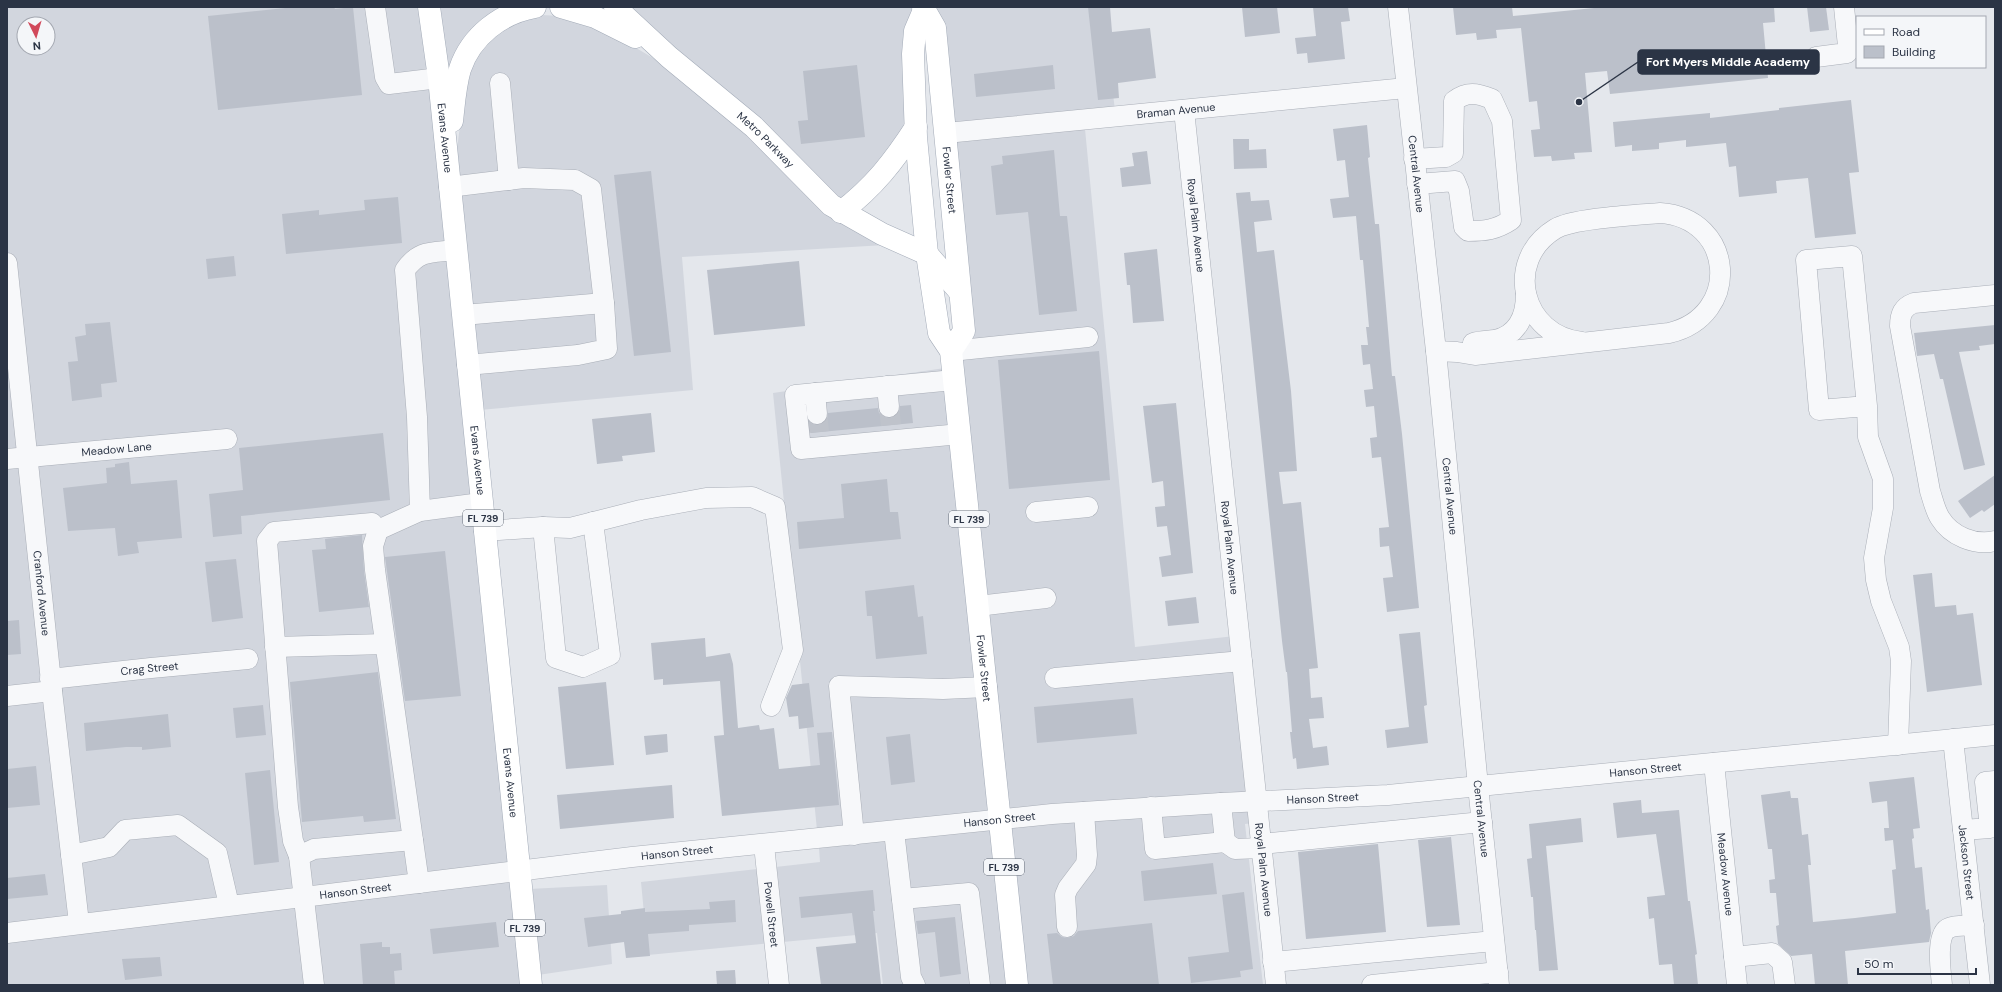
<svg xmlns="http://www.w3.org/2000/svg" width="2002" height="992" viewBox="0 0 2002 992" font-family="'DM Sans',sans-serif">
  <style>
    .built { fill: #d2d6de; fill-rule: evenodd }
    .building { fill: #bbc0ca }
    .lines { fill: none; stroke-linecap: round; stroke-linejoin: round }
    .minor-tunnel { stroke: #bfc3cb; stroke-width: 20; stroke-dasharray: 20 10; stroke-linecap: butt }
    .minor-casing { stroke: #a9aeb7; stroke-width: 21 }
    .major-casing { stroke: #a3abb8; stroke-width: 23 }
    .minor { stroke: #f7f8fa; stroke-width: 20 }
    .major { stroke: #fff; stroke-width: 22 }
    .labels { text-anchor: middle; stroke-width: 4; stroke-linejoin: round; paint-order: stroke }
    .shield { fill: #f4f6f9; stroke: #676e7b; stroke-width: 1 }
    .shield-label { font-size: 10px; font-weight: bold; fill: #2b3445 }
    .street-label { font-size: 11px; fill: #2b3445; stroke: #f4f6f9 }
    .leader { fill: none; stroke: #2b3445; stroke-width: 1.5 }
    .callout-dot { fill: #2b3445; stroke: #f4f6f9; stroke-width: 1.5 }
    .callout { fill: #2b3445; stroke: #2b3445; stroke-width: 1.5 }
    .callout-label { font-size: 12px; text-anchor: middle; font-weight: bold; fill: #fff }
  </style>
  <rect width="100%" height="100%" fill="#e4e7ec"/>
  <g class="built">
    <path d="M7,7H420L431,79L509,863L304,887L7,924ZM24,24H48V48H24Z"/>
    <path d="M437,7H504L448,87Z"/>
    <path d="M627,7H913L914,11L909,24L904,27L907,33L908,124L873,170L840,201Z"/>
    <path d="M934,7H1102L1117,126L1085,129L1135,647L1235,636L1249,792L1007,810L960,355L954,129L944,32L947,30L943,25L942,18H939Z"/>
    <path d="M542,15L560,16L614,35L665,65L748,134L835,219L839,224L842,222L885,245L682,257L693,390L480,410L455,164L465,88L472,62L489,39L514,22Z"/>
    <path d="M945,368L991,812L817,830L773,393Z"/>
    <path d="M1251,810L1252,823L1245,824L1263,985H1025L1009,828L1053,823Z"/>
    <path d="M992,830L1009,985H883L877,933L648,955L641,882L820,862L819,848Z"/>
    <path d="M511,882L523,985H7V942Z"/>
    <path d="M607,885L612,964L538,975L529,889Z"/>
  </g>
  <g class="building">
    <path d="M295,7H334L335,9L353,7L362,95L218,110L208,16Z"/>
    <path d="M1088,7H1110L1112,32L1150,28L1156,78L1118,83L1119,98L1098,100Z"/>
    <path d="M1242,7H1277L1280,33L1245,37Z"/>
    <path d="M1313,7H1348L1350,21L1341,22L1345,59L1308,63L1307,53L1297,54L1295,38L1316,36Z"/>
    <path d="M1453,7H1512L1513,16L1604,7H1774L1775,22L1763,23L1768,78L1610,94L1607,71L1585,73L1592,152L1574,153L1575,159L1552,161L1551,156L1534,157L1531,130L1540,129L1537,101L1529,102L1521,28L1496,30L1497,38L1477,40L1476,33L1456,35Z"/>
    <path d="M1807,7H1826L1829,30L1810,32Z"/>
    <path d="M857,65L865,137L801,144L798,121L808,120L803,71Z"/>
    <path d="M1053,65L1055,89L976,97L974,74Z"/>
    <path d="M1851,100L1859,172L1849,173L1856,234L1815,238L1808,178L1776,181L1777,193L1739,197L1736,166L1729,167L1726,143L1686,147V140L1659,143V149L1632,151V145L1615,147L1613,122L1710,113V118L1779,110V108Z"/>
    <path d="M1367,125L1370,157L1368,158L1375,224H1379L1392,376H1395L1402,434L1419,608L1387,612L1383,578L1393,577L1389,546L1380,547L1379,528L1389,527L1381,457L1372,458L1370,438L1377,437L1374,406L1366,407L1364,390L1373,389L1370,364L1363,365L1361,345H1368L1366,327H1369L1363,260H1360L1356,216L1333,218L1330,199L1349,197L1345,160L1337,161L1333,129Z"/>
    <path d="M1233,139H1249V150L1266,149L1267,168L1234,169Z"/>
    <path d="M1054,150L1060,216H1067L1077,311L1039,315L1028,212L996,215L991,166L1003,164L1002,156Z"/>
    <path d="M1147,151L1151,184L1122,187L1120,168L1134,166L1132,153Z"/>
    <path d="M651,171L671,352L634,356L614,175Z"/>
    <path d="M1250,192L1251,201L1269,200L1272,220L1254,222L1257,252L1274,250L1291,391L1297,471L1279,472L1283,504L1301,502L1318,668L1309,669L1311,698L1322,697L1324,718L1309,719L1313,748L1327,746L1329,765L1297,769L1296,758L1293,759L1290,732H1292L1287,672H1286L1282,641L1236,193Z"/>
    <path d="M398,197L402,243L286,254L282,214L319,210V215L365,210L364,200Z"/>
    <path d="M1157,249L1164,321L1133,323L1130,285H1127L1124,253Z"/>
    <path d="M234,256L236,276L208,279L206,259Z"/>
    <path d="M799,261L805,326L714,335L707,270Z"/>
    <path d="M110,322L117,382L101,384L102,397L72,401L68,362L78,361L75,337L86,335L85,324Z"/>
    <path d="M1995,325V344L1979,346L1980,350L1959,352L1985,465L1964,470L1943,379H1940L1934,354L1917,356L1914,333Z"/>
    <path d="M1099,351L1110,480L1009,489L998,360Z"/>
    <path d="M1176,403L1193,573L1162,577L1159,557L1171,555L1167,526L1157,527L1155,507L1165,506L1163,481L1152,483L1143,406Z"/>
    <path d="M911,405L913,423L811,433L810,422L818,425L823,424L827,419L828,413L878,408L879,413L884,417L890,418L899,412L900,406Z"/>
    <path d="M651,413L655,452L622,456L623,461L597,464L592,419Z"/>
    <path d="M383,433L390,500L241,516L242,534L213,537L209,494L243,490L239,448Z"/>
    <path d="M129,462L131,484L177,480L182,538L137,542L139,553L118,556L115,528L68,531L63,488L107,483L106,468L115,467V464Z"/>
    <path d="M1995,475V504L1984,512L1982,510L1970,518L1958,501Z"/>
    <path d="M887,479L890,512H898L901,539L799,549L797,522L844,518L841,484Z"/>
    <path d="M362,535L364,571L369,607L319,612L312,550L326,549L325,539Z"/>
    <path d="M445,551L461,696L405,701L385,557Z"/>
    <path d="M236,559L243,618L212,622L205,562Z"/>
    <path d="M1932,573L1935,607L1956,605L1957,615L1973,613L1982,685L1927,692L1913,575Z"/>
    <path d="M914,585L918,617L923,616L927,654L876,659L872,616H867L865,591Z"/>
    <path d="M1196,597L1199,623L1168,626L1165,601Z"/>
    <path d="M19,620L21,654L7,655V621Z"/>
    <path d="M1420,632L1427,705L1424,706L1428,743L1387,748L1385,730L1409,727L1399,634Z"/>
    <path d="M705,638L706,657L730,653L733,664L738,728L759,725L760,730L774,728L779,769L820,765L817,733L832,732L839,805L722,816L714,736L724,735L720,681L663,685V679L654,680L651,643Z"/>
    <path d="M378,672L396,819L364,822L363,816L302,822L290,682Z"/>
    <path d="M606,682L614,765L566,769L558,687Z"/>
    <path d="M809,683L814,727L799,729L798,716L789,717L786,698L792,685Z"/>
    <path d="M1133,698L1137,734L1037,743L1034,707Z"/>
    <path d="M263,705L266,735L236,738L233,708Z"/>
    <path d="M168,714L171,747L142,750V747H126L86,751L84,723Z"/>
    <path d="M667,734L668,752L646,755L644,736Z"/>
    <path d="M910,734L915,782L891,785L886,737Z"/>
    <path d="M36,766L40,805L7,808V769Z"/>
    <path d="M270,770L279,862L254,865L245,773Z"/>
    <path d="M1914,777L1920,828L1913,829L1914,838L1912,839L1915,868L1922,867L1926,910L1929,909L1931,933L1929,942L1845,951L1848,985H1815L1812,954L1791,956L1778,944L1776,926L1779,925L1776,893H1770L1769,880L1775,879L1772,849H1768L1761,795L1790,791L1791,798H1798L1802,835L1808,834L1811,865H1808L1813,922L1855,918L1896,913L1892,870L1896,869L1893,840L1885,841L1884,828H1889L1887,801L1872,803L1869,782Z"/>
    <path d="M672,785L674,818L560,829L557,795Z"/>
    <path d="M1641,800L1642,813L1679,810L1688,901H1690L1697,954L1695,955L1698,985H1674L1672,964L1659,965L1654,918L1649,919L1647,897L1665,895L1656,834L1617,838L1613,803Z"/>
    <path d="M1581,818L1583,842L1546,846L1558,970L1539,971L1536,930H1535L1533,897H1531L1527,859L1532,858L1529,824Z"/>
    <path d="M1451,837L1460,925L1427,927L1418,840Z"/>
    <path d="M1378,844L1386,932L1306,939L1298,852Z"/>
    <path d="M1213,863L1217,894L1144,901L1141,871Z"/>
    <path d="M45,874L48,895L7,899V878Z"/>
    <path d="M873,890L875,911H873L881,984L821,985L816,947L856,943L852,913L801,918L799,897Z"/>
    <path d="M1244,892L1253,969L1240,971L1241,977L1191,983L1188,957L1229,952L1222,895Z"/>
    <path d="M735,900L736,922L689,925V931L648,934L650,956L626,958L624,942L588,947L584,918L621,914V911L645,908V912L710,909L709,902Z"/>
    <path d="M955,917L961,974L940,977L935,932L918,934L916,921Z"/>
    <path d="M496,922L499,947L433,954L430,929Z"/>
    <path d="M1152,923L1159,985H1053L1047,934L1057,933L1062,937L1068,938L1074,936L1078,931Z"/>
    <path d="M382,942V947H390V954L401,953L402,970L394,971L395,985H363L360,944Z"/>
    <path d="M160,957L162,976L125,980L122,959Z"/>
    <path d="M735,970L736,985H717L716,971Z"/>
  </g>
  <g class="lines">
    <g class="minor-tunnel">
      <path d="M889,407L891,425"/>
      <path d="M817,414L819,432"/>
    </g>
    <defs>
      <g id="minor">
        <path d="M375,7L385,77L389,84L439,78"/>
        <path id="s1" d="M1398,7L1436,351L1478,786L1499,985"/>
        <path d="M1816,57L1847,53L1848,46L1844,7"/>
        <path d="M500,83L509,180"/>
        <path id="s2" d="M1184,110L1276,985"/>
        <path id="s3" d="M946,133L1406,88"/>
        <path d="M1414,159L1446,157L1453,153L1454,101C1467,91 1477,93 1492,99L1502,121L1511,220C1496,230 1485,231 1468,231L1464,227L1459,191L1455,181L1417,184"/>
        <path d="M449,187L524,178L575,180L591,189L604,303L607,349L578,355L467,365"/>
        <path id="s4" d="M7,263L52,691L79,923"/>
        <path d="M1995,295L1914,303C1903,307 1900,314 1900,326L1930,491C1933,500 1935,510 1940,518C1951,536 1975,546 1995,541"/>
        <path d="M463,315L604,303"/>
        <path d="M1473,343C1480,341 1488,341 1495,340C1518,335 1526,315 1526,294"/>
        <path d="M951,351L1088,337"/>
        <path d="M1436,351L1457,352L1475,355L1669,333C1742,316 1735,218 1660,213C1637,215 1573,218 1555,229C1503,261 1522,336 1582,342"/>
        <path d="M954,380L795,395L801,449L960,434"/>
        <path d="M887,386L889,407"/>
        <path d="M815,393L817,414"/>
        <path d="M1867,406L1819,410L1806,260L1852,256L1867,406L1868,437L1883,479V508L1874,558L1876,580L1881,601L1899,647L1901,661L1898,745"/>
        <path id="s5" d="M7,459L227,439"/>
        <path d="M420,511L417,417L405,270C420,249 432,253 456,250"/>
        <path d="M1036,512L1088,507"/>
        <path d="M543,527L556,658L583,667L610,655L593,522"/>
        <path d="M484,531L543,527L570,528L641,510L706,498L752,497L775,507L793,650L771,706"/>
        <path d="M978,606L1046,598"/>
        <path d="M275,647L385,644"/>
        <path d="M1055,678L1242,661"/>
        <path id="s6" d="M50,679L151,668L248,659"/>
        <path d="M7,696L52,691"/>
        <path id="s7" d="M1953,739L1980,985"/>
        <path id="s8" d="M1714,763L1737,985"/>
        <path d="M1151,807L1155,849L1225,842L1221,803"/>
        <path d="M1963,830L1990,828L1985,782L1995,781"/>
        <path d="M894,831L911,977L915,985"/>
        <path d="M854,835L839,686L943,689L987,687"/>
        <path d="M1225,842L1235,849L1261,848"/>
        <path d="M1261,844L1482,822"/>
        <path id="s9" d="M764,845L779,985"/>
        <path d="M71,855L109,847L125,830L178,825L217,853L229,905"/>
        <path d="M299,856L293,841L288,807L267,541L274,532L372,523L378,530"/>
        <path d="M419,883L375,570L373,546L378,530L420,511L481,503"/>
        <path d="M902,899L969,893L980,985"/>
        <path d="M1067,927L1065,895L1068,888L1086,864L1087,855L1084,812"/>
        <path id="s10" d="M7,933L632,857L1052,814L1221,803L1388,795L1995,735"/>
        <path d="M1734,957L1772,953L1782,962L1785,985"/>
        <path d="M1273,962L1494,941"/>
        <path d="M314,985L299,856L314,849L413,840"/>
        <path d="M1372,985L1498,972"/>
        <path d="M1942,985C1941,973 1935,933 1949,928C1956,925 1967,926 1974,925"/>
      </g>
      <g id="major">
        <path id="s11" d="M429,7L439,78L531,985"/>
        <path d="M561,7L595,17L635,37"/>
        <path id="s12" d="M615,7L669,57L754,127L831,205L882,234L927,254L960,292"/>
        <path id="s13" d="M923,7L935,28L964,331L951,351"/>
        <path id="s14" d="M924,10L915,31L913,54L916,137L927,254L939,333L951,351L1017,985"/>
        <path d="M452,121C454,104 455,86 460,69C471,36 501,13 535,7"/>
        <path d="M841,212C874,187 894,161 916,127"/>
      </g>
    </defs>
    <use href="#minor" class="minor-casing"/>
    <use href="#major" class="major-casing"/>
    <use href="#minor" class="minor"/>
    <use href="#major" class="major"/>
  </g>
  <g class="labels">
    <g class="shield">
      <rect x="463" y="510" width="40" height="16" rx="3"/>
      <rect x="949" y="511" width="40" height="16" rx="3"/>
      <rect x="984" y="859" width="40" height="16" rx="3"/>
      <rect x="505" y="920" width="40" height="16" rx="3"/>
    </g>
    <g class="shield-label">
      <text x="483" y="522">FL 739</text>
      <text x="969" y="523">FL 739</text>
      <text x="1004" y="871">FL 739</text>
      <text x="525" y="932">FL 739</text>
    </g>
    <g class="street-label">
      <text dy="4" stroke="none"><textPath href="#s3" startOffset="231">Braman Avenue</textPath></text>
      <text dy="4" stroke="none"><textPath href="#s11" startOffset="132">Evans Avenue</textPath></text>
      <text dy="4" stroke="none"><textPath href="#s12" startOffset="201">Metro Parkway</textPath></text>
      <text dy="4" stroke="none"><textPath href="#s1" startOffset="168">Central Avenue</textPath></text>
      <text dy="4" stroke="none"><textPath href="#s13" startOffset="177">Fowler Street</textPath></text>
      <text dy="4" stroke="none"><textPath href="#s2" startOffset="116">Royal Palm Avenue</textPath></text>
      <text dy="4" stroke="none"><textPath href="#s5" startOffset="110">Meadow Lane</textPath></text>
      <text dy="4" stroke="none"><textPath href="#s11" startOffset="456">Evans Avenue</textPath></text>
      <text dy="4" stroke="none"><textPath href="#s1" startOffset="492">Central Avenue</textPath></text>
      <text dy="4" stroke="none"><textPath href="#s2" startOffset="440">Royal Palm Avenue</textPath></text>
      <text dy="4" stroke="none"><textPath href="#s4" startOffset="332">Cranford Avenue</textPath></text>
      <text dy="4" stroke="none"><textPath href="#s6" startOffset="100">Crag Street</textPath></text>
      <text dy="4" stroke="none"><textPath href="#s14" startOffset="667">Fowler Street</textPath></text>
      <text dy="4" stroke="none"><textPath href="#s10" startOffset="1647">Hanson Street</textPath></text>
      <text dy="4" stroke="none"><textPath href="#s11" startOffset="780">Evans Avenue</textPath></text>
      <text dy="4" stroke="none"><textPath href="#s10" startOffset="1323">Hanson Street</textPath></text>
      <text dy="4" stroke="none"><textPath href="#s1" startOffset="816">Central Avenue</textPath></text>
      <text dy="4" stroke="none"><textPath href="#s10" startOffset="999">Hanson Street</textPath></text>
      <text dy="4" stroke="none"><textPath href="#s10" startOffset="675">Hanson Street</textPath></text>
      <text dy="4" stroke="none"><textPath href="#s7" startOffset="124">Jackson Street</textPath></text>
      <text dy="4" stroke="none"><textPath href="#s2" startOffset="764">Royal Palm Avenue</textPath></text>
      <text dy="4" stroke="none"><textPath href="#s8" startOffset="112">Meadow Avenue</textPath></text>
      <text dy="4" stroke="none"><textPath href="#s10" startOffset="351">Hanson Street</textPath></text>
      <text dy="4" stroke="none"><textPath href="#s9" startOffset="70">Powell Street</textPath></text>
    </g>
  </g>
  <path class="leader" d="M1579 102L1638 62"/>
  <circle class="callout-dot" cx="1579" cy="102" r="4"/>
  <rect class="callout" x="1638" y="50" width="181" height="24" rx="4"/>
  <g class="callout-label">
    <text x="1728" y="66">Fort Myers Middle Academy</text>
  </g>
  <rect width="2002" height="992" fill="none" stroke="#2b3445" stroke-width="16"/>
  <rect x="1856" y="16" width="130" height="52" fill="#f4f6f9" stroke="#a4a8b1"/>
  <rect x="1864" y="29" width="20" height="6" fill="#ffffff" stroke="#a4a8b1"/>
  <text x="1892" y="36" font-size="12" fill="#2b3445">Road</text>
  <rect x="1864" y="46" width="20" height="12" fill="#bbc0ca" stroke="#a4a8b1"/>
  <text x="1892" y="56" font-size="12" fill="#2b3445">Building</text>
  <g transform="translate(36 36) rotate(175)"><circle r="19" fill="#f4f6f9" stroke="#a4a8b1"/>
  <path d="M0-3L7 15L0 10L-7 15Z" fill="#d1495b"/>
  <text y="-6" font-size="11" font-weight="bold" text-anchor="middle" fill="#2b3445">N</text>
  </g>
  <path d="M1858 968v6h118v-6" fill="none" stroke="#2b3445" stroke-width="2"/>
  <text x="1864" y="968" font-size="12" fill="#2b3445" stroke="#f4f6f9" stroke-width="3" paint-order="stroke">50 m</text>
</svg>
